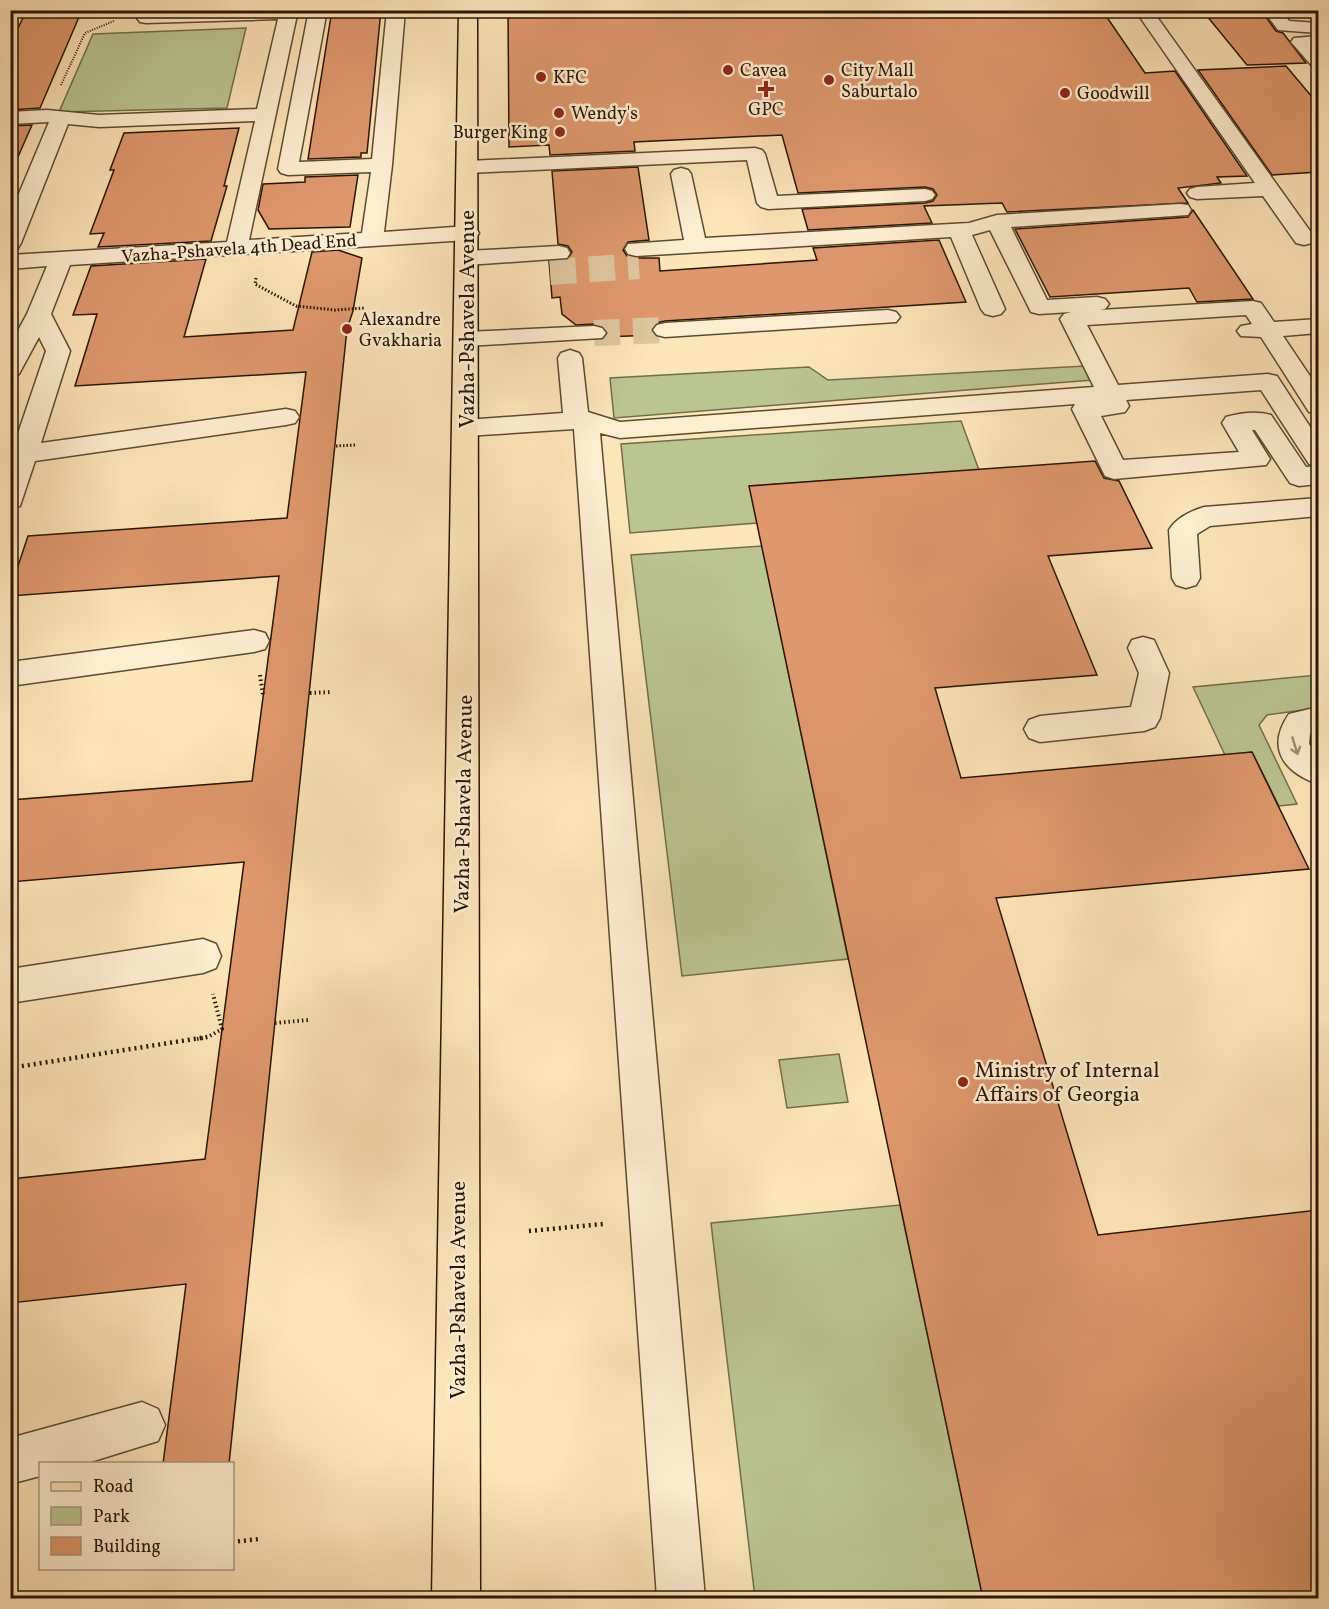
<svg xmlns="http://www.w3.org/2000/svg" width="1329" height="1609" viewBox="0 0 1329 1609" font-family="Vollkorn,serif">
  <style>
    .green { fill: #bbc592; stroke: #726e4a; stroke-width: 1.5 }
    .building { fill: #df976d; stroke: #281602; stroke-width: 1.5 }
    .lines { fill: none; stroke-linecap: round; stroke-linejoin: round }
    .minor-tunnel { stroke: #dcc69e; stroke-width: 26; stroke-dasharray: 26 13; stroke-linecap: butt }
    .minor-casing { stroke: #5d4a30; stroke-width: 3 }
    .major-casing { stroke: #281602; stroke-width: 3 }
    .path-far3 { stroke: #281602; stroke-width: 2; stroke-dasharray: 1 1.5; stroke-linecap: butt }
    .path-far2 { stroke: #281602; stroke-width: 3; stroke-dasharray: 1.5 2; stroke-linecap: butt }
    .path-far1 { stroke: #281602; stroke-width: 4; stroke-dasharray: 1.5 3; stroke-linecap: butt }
    .path { stroke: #281602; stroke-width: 4.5; stroke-dasharray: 2 4; stroke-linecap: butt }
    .minor { fill: #fdeed2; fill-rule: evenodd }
    .major { fill: #fce5b9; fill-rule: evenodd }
    .oneway { stroke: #9d8d74 }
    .poi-dot { fill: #8f2418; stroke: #fdeed2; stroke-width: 2 }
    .labels { text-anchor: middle; stroke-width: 5; stroke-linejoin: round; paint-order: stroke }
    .far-poi-label { font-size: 18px; fill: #281602; stroke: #fdeed2; text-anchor: start }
    .far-street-label { font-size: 18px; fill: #281602; stroke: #fdeed2 }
    .street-label { font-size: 21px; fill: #281602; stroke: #fdeed2 }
    .poi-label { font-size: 21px; fill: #281602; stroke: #fdeed2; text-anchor: start }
  </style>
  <rect width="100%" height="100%" fill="#fce5b9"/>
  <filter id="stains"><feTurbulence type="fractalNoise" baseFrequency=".00333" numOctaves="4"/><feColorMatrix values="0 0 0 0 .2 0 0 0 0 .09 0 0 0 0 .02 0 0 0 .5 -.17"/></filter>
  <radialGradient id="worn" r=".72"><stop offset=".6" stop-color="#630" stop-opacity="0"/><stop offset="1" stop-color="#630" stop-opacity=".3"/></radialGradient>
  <g class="green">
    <path d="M246,28L227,108L59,112L93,34Z"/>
    <path d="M1085,366L1093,380L614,418L610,378L809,367L828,380Z"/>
    <path d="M961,421L979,470L750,486L757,523L630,533L621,444Z"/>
    <path d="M762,546L848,959L682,976L631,555Z"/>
    <path d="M1318,675V708L1267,715L1259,725L1297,804L1279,806L1252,752L1225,755L1193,687Z"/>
    <path d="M839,1054L848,1102L787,1108L779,1060Z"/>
    <path d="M900,1205L983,1598H755L711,1223Z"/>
  </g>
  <g class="building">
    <path d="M27,10H82L40,108L10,110V44Z"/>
    <path d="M332,10H381L367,153H361V157L308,159Z"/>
    <path d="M508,10H1102L1145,73L1175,71L1247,176L1217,177L1221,183L1178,188L1188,203L1007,212L1002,203L924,206L932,223L808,230L802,209L925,203L933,201L937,195L933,189L925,187L798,193L782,135L634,142L635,151L550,155L549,145L509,147Z"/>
    <path d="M1202,10H1261L1276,31L1283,33L1306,63L1247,65Z"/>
    <path d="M1286,66L1318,104V172L1272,175L1198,70Z"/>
    <path d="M32,125L10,175V126Z"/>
    <path d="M239,128L224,186H227L211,241L98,247L104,233L90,234L114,170H110L124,133Z"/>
    <path d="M638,167L649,240L628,242L623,250L627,256L635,258H659L660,271L817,260L813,248L939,240L966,302L665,321L656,323L651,329L654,335L605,337L608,333L604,327L594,324L576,325L562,314L560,297L552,298L549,261L567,260L572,252L568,246L558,244L552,171Z"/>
    <path d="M358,175L350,227L269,229L258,210L263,184L305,182V177Z"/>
    <path d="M1193,210L1253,299L1197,302L1189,288L1050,297L1015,229L1188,217Z"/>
    <path d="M338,250L362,258L353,311L347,329L229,1464H163L186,1284L10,1303V1179L205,1159L244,862L10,882V800L252,781L279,576L10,596V590L28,536L287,518L306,372L75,386L97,314L73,315L91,266L206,259L184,337L293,330L312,252Z"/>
    <path d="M1095,461L1104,478L1119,481L1152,548L1048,556L1097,675L935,688L961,778L1252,752L1309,869L996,898L1098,1235L1318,1210V1599H983L749,486Z"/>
  </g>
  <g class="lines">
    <g class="minor-tunnel">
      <path d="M550,272L639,266"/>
      <path d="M594,333L665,330"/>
    </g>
    <defs>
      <g id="minor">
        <path d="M210,10H298L249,240L362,233L371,172L288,175L281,173L278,169L309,10H327L299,162L372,159L387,10H405L392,165L384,232L468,226L476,228L479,233L476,238L468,240L70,265L51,314L70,351L41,443L286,409L295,411L299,417L295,423L286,425L35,461L20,506L10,508V457L46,351L39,337L19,374L10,377V345L27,314L47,266L10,269V255L227,242L255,121L99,127L68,124L21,243L18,248L10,249V215L49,122L10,124V112L47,110L99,115L257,109L278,19L146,23L140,22L137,18L140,14L146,13Z"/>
        <path d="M1135,10H1152L1315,238L1312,243L1304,245L1296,243L1263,196L1197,199L1190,197L1187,193L1190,189L1197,187L1255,183Z"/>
        <path d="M1263,10H1281L1289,21L1318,23V33L1278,30Z"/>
        <path d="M1318,36V46L1314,47L1318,52V68L1312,66L1291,42L1294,38Z"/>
        <path d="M755,148L762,150L765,154L777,196L925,189L932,191L935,195L932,199L925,201L768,209L761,207L757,203L747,160L468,173L461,171L458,167L461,163L468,161Z"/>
        <path d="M681,168L688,170L691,174L705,238L969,223L997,215L1180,204L1188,205L1191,210L1188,215L1011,227L1047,300L1097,297L1105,299L1109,304L1105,309L1100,310L1253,301L1261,303L1274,322L1318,319V333L1283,336L1318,388V414L1309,412L1261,337L1241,336L1237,331L1241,326L1252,324L1246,315L1087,325L1118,385L1268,374L1277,376L1318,439V484L1299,486L1290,483L1255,430H1252L1270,459L1266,465L1114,479L1105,476L1072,409L1075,404L620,438L600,433L705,1598H657L574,429L466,436L457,434L453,428L457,422L466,420L563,413L558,358L561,353L570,350L579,353L582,358L588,412L620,422L1094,387L1060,319L1064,314L1071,312L1039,314L1031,312L990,230L972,235L1005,309L1001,314L993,316L985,314L981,309L951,237L636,256L628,254L625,249L628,244L684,240L671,174L674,170ZM1261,390L1309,464L1316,466L1306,467L1271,415C1257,411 1240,413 1226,417L1222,423L1239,452L1123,460L1101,416L1125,412L1129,406L1126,400Z"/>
        <path d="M559,246L567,248L570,253L567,258L467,265L459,263L456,258L459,253L467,251Z"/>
        <path d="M888,310L896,312L900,317L896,322L665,337L657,335L653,330L657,325L665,323Z"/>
        <path d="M594,326L602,328L606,333L602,338L466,346L458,344L454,339L458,334L466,332Z"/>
        <path d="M1318,498V516L1210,526L1197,534L1200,578L1196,585L1186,588L1176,585L1172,578L1169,530C1176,518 1191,511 1204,507Z"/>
        <path d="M254,630L265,633L269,641L265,649L254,652L10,686V662Z"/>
        <path d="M1143,637L1154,640L1169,673L1160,718L1155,727L1144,731L1040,742L1029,738L1024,729L1029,720L1040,716L1131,707L1139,673L1128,648L1132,640Z"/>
        <path d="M1318,707V732L1310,734L1309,744L1318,754V784C1283,772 1266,747 1289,714Z"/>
        <path d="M203,939L216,944L221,956L216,968L203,973L10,1003V969Z"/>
        <path d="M142,1402L158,1409L165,1425L158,1441L84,1464H40V1476L10,1484V1438Z"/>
      </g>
      <path id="major" d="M459,10H477L480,1598H432Z"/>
    </defs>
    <use href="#minor" class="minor-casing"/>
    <use href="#major" class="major-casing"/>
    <path class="path-far3" d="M61,85L85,33L114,21"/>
    <g class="path-far2">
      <path d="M256,278L255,284L296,306L335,310L365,308"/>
      <path d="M336,446L355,445"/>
    </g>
    <g class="path-far1">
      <path d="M260,675L263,695"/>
      <path d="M310,693L332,692"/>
      <path d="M275,1023L308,1020"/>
      <path d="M197,1039L208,1037L222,1029L213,994"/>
    </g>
    <g class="path">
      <path d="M10,1068L207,1037"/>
      <path d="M529,1231L603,1224"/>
      <path d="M232,1542L259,1539"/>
    </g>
    <use href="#minor" class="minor"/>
    <use href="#major" class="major"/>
  </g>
  <defs><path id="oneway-shaft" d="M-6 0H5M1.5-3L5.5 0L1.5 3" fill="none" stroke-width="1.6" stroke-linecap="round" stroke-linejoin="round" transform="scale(1.5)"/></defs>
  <use class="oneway" href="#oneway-shaft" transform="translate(1295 746) rotate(73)"/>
  <g class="poi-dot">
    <circle cx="728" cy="70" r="6"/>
    <circle cx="541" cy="77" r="6"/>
    <circle cx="829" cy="80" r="6"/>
    <path d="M763 80h6v6h6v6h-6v6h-6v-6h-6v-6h6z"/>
    <circle cx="1065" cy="93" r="6"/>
    <circle cx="559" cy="113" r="6"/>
    <circle cx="560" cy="132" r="6"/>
    <circle cx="347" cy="329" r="6"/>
    <circle cx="963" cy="1082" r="6"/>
  </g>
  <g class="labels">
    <g class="far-poi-label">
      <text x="740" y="76">Cavea</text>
      <text x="841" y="76">City Mall<tspan x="841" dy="21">Saburtalo</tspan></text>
      <text x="553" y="83">KFC</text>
      <text x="1077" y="99">Goodwill</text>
      <text x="766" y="115" text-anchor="middle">GPC</text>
      <text x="571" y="119">Wendy's</text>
      <text x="548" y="138" text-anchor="end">Burger King</text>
      <text x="359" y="325">Alexandre<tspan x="359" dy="21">Gvakharia</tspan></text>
    </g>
    <g class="far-street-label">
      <text transform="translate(239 248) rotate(-4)" y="6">Vazha-Pshavela 4th Dead End</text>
    </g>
    <g class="street-label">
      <text transform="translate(467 319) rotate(-90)" y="7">Vazha-Pshavela Avenue</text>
      <text transform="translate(463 804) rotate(-89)" y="7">Vazha-Pshavela Avenue</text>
      <text transform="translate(458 1290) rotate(-90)" y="7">Vazha-Pshavela Avenue</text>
    </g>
    <g class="poi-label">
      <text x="975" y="1077">Ministry of Internal<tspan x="975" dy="24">Affairs of Georgia</tspan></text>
    </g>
  </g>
  <rect width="1329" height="1609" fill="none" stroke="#fce5b9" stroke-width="36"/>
  <rect x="12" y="12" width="1305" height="1585" fill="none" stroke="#281602" stroke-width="3"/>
  <rect x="18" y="18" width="1293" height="1573" fill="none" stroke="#281602" stroke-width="1.5"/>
  <rect x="39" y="1462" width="195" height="108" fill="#fdeed2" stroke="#a8987f" stroke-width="1.5"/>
  <rect x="51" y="1482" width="30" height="9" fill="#fce5b9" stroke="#a8987f" stroke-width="1.5"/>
  <text x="93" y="1492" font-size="18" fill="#281602">Road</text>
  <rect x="51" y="1507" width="30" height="18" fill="#bbc592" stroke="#a8987f" stroke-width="1.5"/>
  <text x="93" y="1522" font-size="18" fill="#281602">Park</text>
  <rect x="51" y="1537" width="30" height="18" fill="#df976d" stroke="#a8987f" stroke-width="1.5"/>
  <text x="93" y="1552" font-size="18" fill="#281602">Building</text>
  <rect width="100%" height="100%" filter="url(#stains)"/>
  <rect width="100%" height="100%" fill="url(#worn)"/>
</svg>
